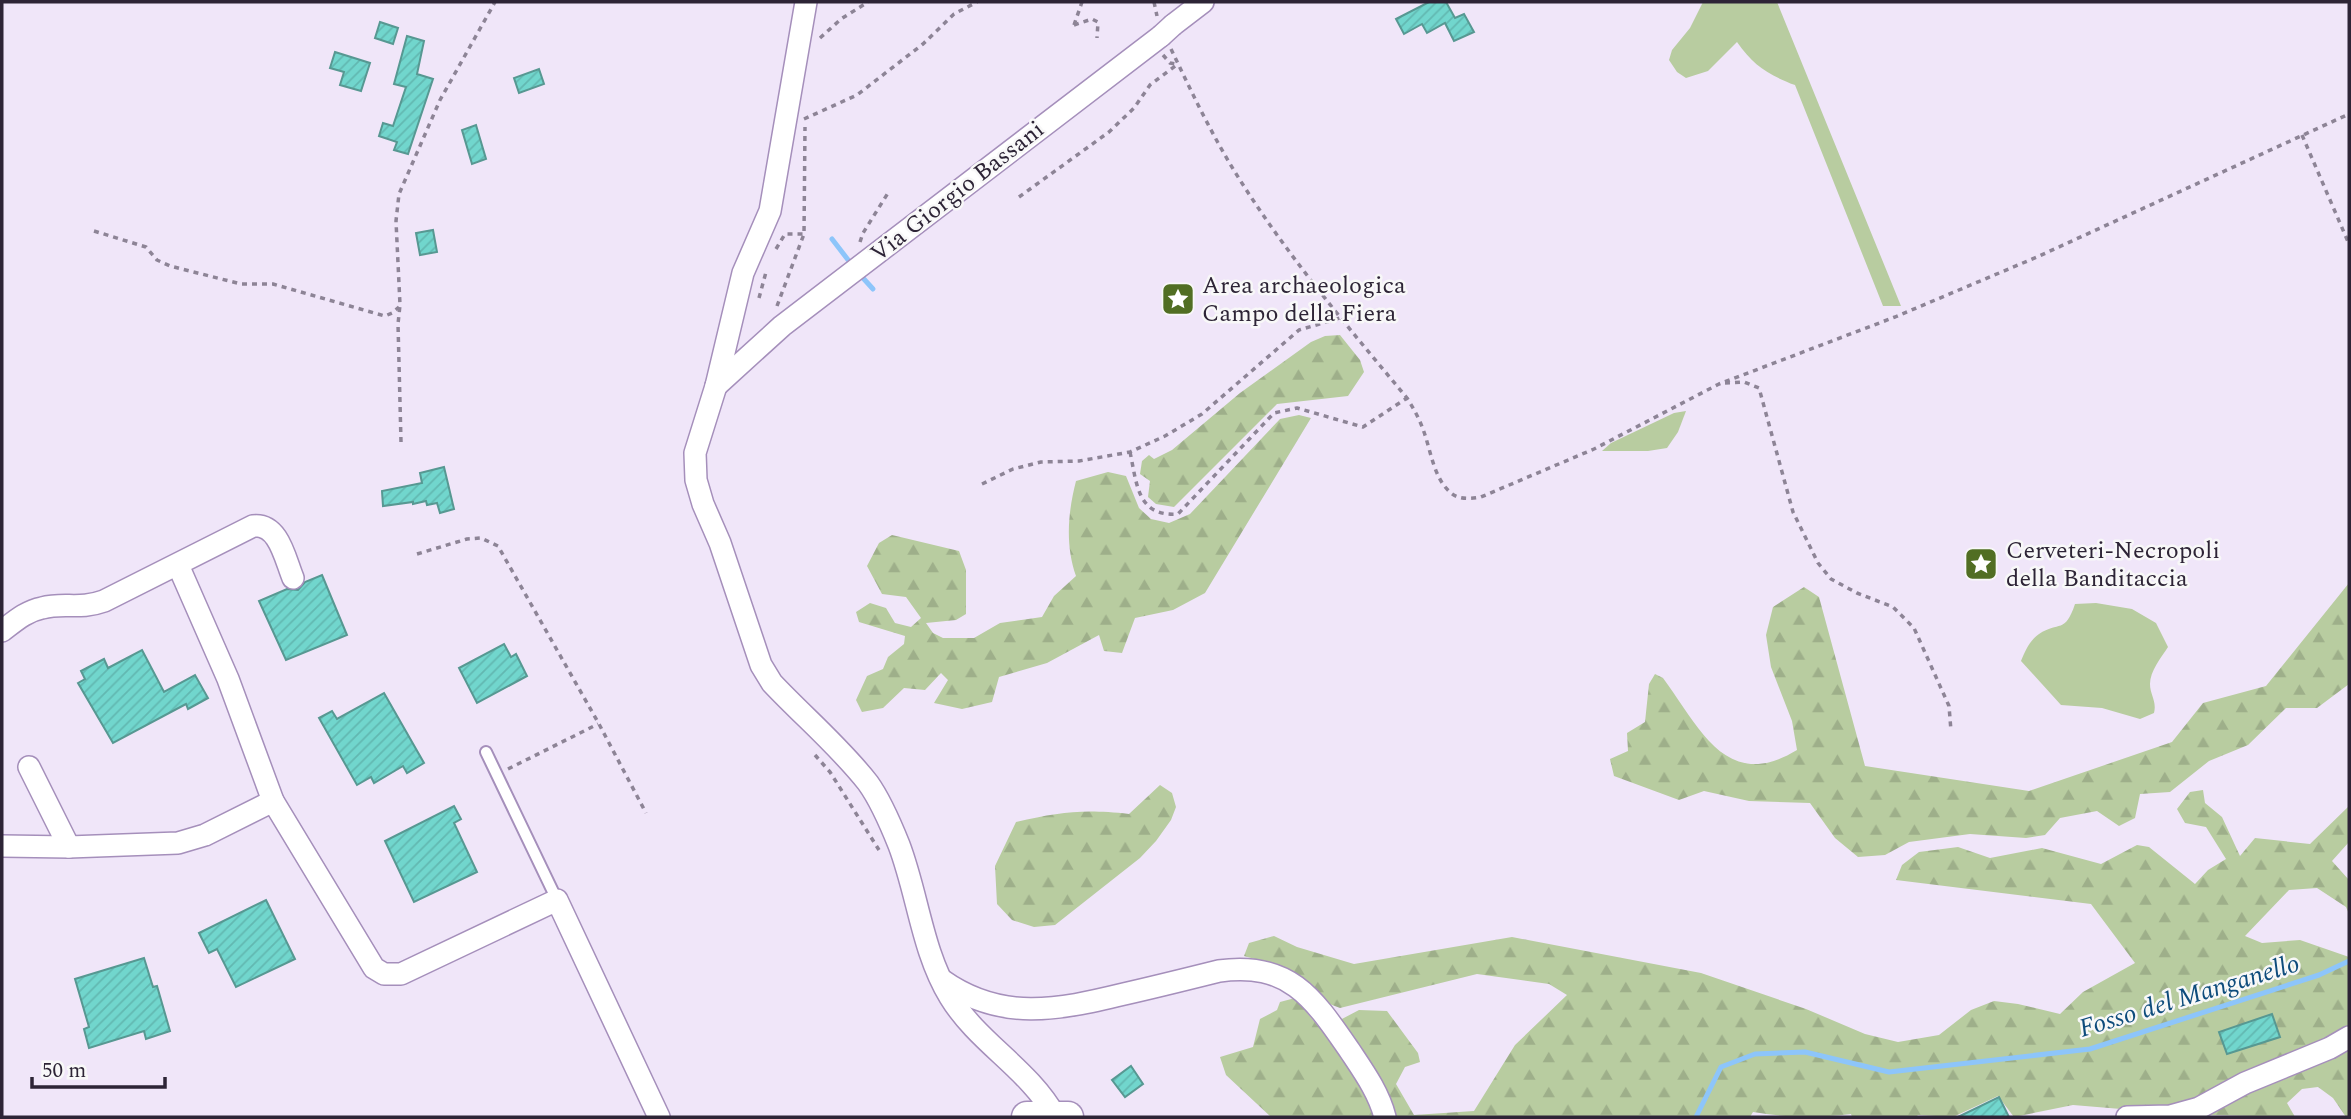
<svg xmlns="http://www.w3.org/2000/svg" width="2351" height="1119" viewBox="0 0 2351 1119" font-family="Spectral,serif">
  <style>
    .grass { fill: #b8cca0 }
    .forest { fill: url(#forest-firs) }
    .lines { fill: none; stroke-linecap: round; stroke-linejoin: round }
    .stream { stroke: #8dc5fa; stroke-width: 5 }
    .building { fill: url(#building-hatch); stroke: #579892; stroke-width: 2 }
    .lane-casing { stroke: #a58fbb; stroke-width: 14 }
    .street-casing { stroke: #a58fbb; stroke-width: 24 }
    .secondary-casing { stroke: #a58fbb; stroke-width: 33 }
    .path { stroke: #8d8496; stroke-width: 3.5; stroke-dasharray: 5 5; stroke-linecap: butt }
    .lane { stroke: #fff; stroke-width: 10 }
    .street { stroke: #fff; stroke-width: 21 }
    .secondary { stroke: #fff; stroke-width: 30 }
    .street-bridge-casing { stroke: #a58fbb; stroke-width: 24; stroke-linecap: butt }
    .street-bridge { stroke: #fff; stroke-width: 21 }
    .labels { text-anchor: middle; stroke-width: 5; stroke-linejoin: round; paint-order: stroke }
    .street-label { font-size: 24px; fill: #2d2436; stroke: #f8f8f8 }
    .poi-label { font-size: 24px; fill: #2d2436; stroke: #f8f8f8; text-anchor: start }
    .water-label { font-size: 26px; font-style: italic; fill: #0e4c7c; stroke: #f8f8f8 }
  </style>
  <defs>
    <pattern id="forest-firs" width="22" height="20" patternUnits="userSpaceOnUse" patternTransform="scale(1.75)"><rect width="22" height="20" fill="#b8cca0"/><path d="M5 1l3.5 6h-7zM16 11l3.5 6h-7z" fill="#9eaf8a"/></pattern>
    <pattern id="building-hatch" width="6" height="6" patternUnits="userSpaceOnUse" patternTransform="scale(1.75)"><rect width="6" height="6" fill="#71d6cd"/><path d="M-1 1l2-2M0 6l6-6M5 7l2-2" fill="none" stroke="#62b8b1"/></pattern>
  </defs>
  <rect width="100%" height="100%" fill="#f0e6f9"/>
  <g class="grass">
    <path d="M1703,2H1777L1901,306H1883L1795,85C1768,75 1753,65 1737,42L1708,71L1686,78L1677,72L1669,60L1672,50L1690,28Z"/>
    <path d="M1686,411L1678,432L1667,448L1648,451H1602L1611,443L1674,413Z"/>
    <path d="M2096,603L2132,609L2156,623L2168,647C2161,658 2150,671 2150,684C2150,695 2157,701 2154,713L2140,719L2102,708L2061,705L2021,661C2025,651 2030,640 2039,634C2059,621 2065,634 2075,604Z"/>
  </g>
  <g class="forest">
    <path d="M1340,335L1360,360L1364,372L1348,396L1277,404L1174,507L1156,504L1148,497L1150,481L1140,474L1142,461L1149,455L1154,459L1172,450L1240,393L1311,342L1325,336Z"/>
    <path d="M1299,415L1311,418L1205,593L1173,610L1135,618L1122,653L1104,651L1099,635L1047,663L999,677L992,702L962,709L934,703L948,680L941,673L925,690L904,688L883,708L862,712L856,700L867,676L883,669L888,657L904,644L905,636L859,622L856,612L870,603L886,608L895,623L911,627L921,618L906,597L882,594L867,566L879,543L892,535L959,551L966,570V614L956,620L926,623L933,633L943,638H974L1000,623L1042,617L1054,596L1076,576C1065,545 1068,512 1076,481L1108,472L1126,476L1139,508L1151,519L1169,523L1190,514L1280,419Z"/>
    <path d="M2349,583V684L2317,708H2286L2248,745L2209,761L2170,792L2140,794L2135,818L2119,826L2097,811L2060,818L2045,835L2026,838L1970,834L1909,842L1885,855L1858,857L1835,838L1810,803L1749,801L1704,791L1679,800L1614,776L1610,759L1628,751L1627,733L1645,722L1649,684L1655,674L1663,678C1700,728 1726,793 1797,750L1792,721L1771,667L1766,635L1773,607L1804,587L1819,597L1865,766L2029,791L2172,742L2203,703L2266,686Z"/>
    <path d="M1160,785L1172,793L1176,807L1171,820L1156,841L1140,858L1055,925L1034,927L1012,920L997,904L995,866L1016,822C1061,812 1082,809 1129,814Z"/>
    <path d="M2203,790L2205,803L2222,817L2240,856L2255,838L2310,844L2349,806V842L2332,861L2349,880V914L2346,907L2317,888L2289,890L2245,936L2262,943L2300,940L2349,957V1117H2346L2333,1098L2318,1087L2302,1089L2287,1103L2295,1117L2210,1115L2172,1106L2145,1111L2073,1105L2014,1117L1998,1096L1953,1117L1918,1115L1916,1117H1852L1851,1114C1819,1118 1787,1118 1753,1112L1750,1117H1271L1226,1075L1220,1057L1253,1047L1260,1019L1277,1010L1280,1002L1295,998L1318,1026L1340,1020L1359,1010L1387,1011L1418,1053L1420,1062L1405,1067L1396,1084L1414,1115L1474,1111L1515,1045L1567,995L1549,984L1477,974L1340,1008L1327,1003L1279,966L1244,956L1249,943L1274,936L1297,947L1354,964L1512,937L1701,973L1806,1009L1865,1034L1898,1042L1939,1035L1971,1010L1994,1001L2018,1004L2060,1014L2083,992L2135,963L2091,904L1896,880L1902,865L1919,852L1958,847L1990,858L2042,848L2101,864L2137,845L2149,847L2195,884L2208,870L2226,859L2206,827L2185,823L2177,809L2190,792Z"/>
  </g>
  <g class="lines">
    <g class="stream">
      <path d="M832,239L852,265"/>
      <path d="M863,278L873,289"/>
      <path d="M1696,1117L1721,1067L1755,1054L1805,1052L1889,1072L2090,1049L2319,975L2349,961"/>
    </g>
  </g>
  <g class="building">
    <path d="M1429,2H1446L1455,18L1464,14L1474,32L1454,41L1445,23L1427,33L1422,24L1404,34L1396,19Z"/>
    <path d="M380,22L398,28L393,44L375,38Z"/>
    <path d="M407,36L424,41L417,74L433,79L408,154L394,150L397,142L379,136L383,123L393,126L406,87L394,84Z"/>
    <path d="M335,52L370,63L361,91L340,85L344,72L330,68Z"/>
    <path d="M539,69L544,84L519,93L514,78Z"/>
    <path d="M476,125L486,159L472,164L462,130Z"/>
    <path d="M433,230L437,252L420,255L416,233Z"/>
    <path d="M444,467L454,509L440,513L437,503L427,505L426,501L413,504V502L383,506L382,491L422,483L420,473Z"/>
    <path d="M322,575L347,635L286,660L259,601L287,589L298,590L305,582Z"/>
    <path d="M504,644L511,657L516,654L527,676L477,703L459,668Z"/>
    <path d="M142,650L164,692L195,675L208,698L188,709L186,704L113,743L78,683L85,679L81,671L104,659L108,668Z"/>
    <path d="M384,693L424,763L407,773L403,766L374,783L371,777L357,785L319,718L332,711L337,719Z"/>
    <path d="M454,806L461,819L454,823L477,872L414,902L385,841Z"/>
    <path d="M266,900L295,959L236,987L217,949L209,953L199,933Z"/>
    <path d="M144,958L153,987L157,986L170,1031L146,1039L144,1031L89,1048L84,1029L89,1027L75,979Z"/>
    <path d="M2272,1014L2280,1037L2227,1054L2219,1032Z"/>
    <path d="M1131,1066L1143,1084L1125,1097L1112,1080Z"/>
    <path d="M1999,1097L2009,1117H1958Z"/>
  </g>
  <g class="lines">
    <defs>
      <path id="lane" d="M486,752L557,900"/>
      <g id="street">
        <path d="M806,2L770,211L743,273L716,386L695,453L696,480L703,504L720,543L761,665L772,683C803,716 840,747 868,783C881,801 891,825 899,845C918,895 922,951 950,997C978,1043 1029,1069 1055,1116"/>
        <path d="M1173,25L1203,2"/>
        <path d="M716,386L782,326L1161,36"/>
        <path d="M178,565L228,679L273,801L374,968L384,974H401L557,900L659,1117"/>
        <path d="M2,631C14,622 26,611 42,608C64,602 79,610 104,601L253,526C279,523 285,559 293,578"/>
        <path d="M29,767L69,847"/>
        <path d="M2,846L69,847L178,843L205,835L273,801"/>
        <path d="M942,980C1001,1022 1058,1010 1124,994C1155,987 1187,979 1219,971C1290,961 1314,999 1350,1051C1364,1072 1379,1093 1385,1117"/>
        <path d="M2127,1117L2170,1116L2199,1108L2245,1083L2330,1048L2349,1037"/>
      </g>
      <path id="secondary" d="M1027,1117H1068"/>
    </defs>
    <use href="#lane" class="lane-casing"/>
    <use href="#street" class="street-casing"/>
    <use href="#secondary" class="secondary-casing"/>
    <g class="path">
      <path d="M1154,2L1157,16"/>
      <path d="M1074,25L1092,19L1098,22L1097,38"/>
      <path d="M1074,25L1082,2"/>
      <path d="M820,38L841,19L868,2"/>
      <path d="M1171,49C1191,91 1211,133 1235,172C1285,253 1347,326 1407,398C1414,409 1420,420 1424,432C1431,452 1434,478 1450,492C1458,500 1470,499 1481,497L1594,449L1719,384L1895,317L2037,257L2349,114"/>
      <path d="M1163,55L1170,63L1176,64"/>
      <path d="M804,119L857,95L923,44L954,14L977,2"/>
      <path d="M2302,135L2349,244"/>
      <path d="M1019,197L1109,132L1134,108L1150,85L1178,64"/>
      <path d="M94,231L146,247L157,260L170,266L241,284H273L385,316L392,313L399,307"/>
      <path d="M860,242L863,233L888,193"/>
      <path d="M776,249L785,234H804"/>
      <path d="M759,298L766,272"/>
      <path d="M777,306L804,234L805,127"/>
      <path d="M1725,383L1744,382L1759,388L1793,512L1818,563L1831,579L1857,593L1893,607L1914,628L1949,706L1951,731"/>
      <path d="M401,442L398,324L400,305L396,221L399,194L440,100L495,2"/>
      <path d="M1130,452C1137,484 1137,517 1178,514L1274,413L1297,408L1363,427L1407,398"/>
      <path d="M982,484L1013,469L1041,462L1079,461L1130,452L1165,436L1202,414L1299,330L1340,318"/>
      <path d="M417,554L467,539L481,538L498,546L599,724L646,813"/>
      <path d="M815,755L830,772L879,850"/>
      <path d="M508,769L598,724"/>
    </g>
    <use href="#lane" class="lane"/>
    <use href="#street" class="street"/>
    <use href="#secondary" class="secondary"/>
    <defs>
      <path id="street-bridge" d="M1161,36L1173,25"/>
    </defs>
    <use href="#street-bridge" class="street-bridge-casing"/>
    <use href="#street-bridge" class="street-bridge"/>
  </g>
  <defs>
    <symbol id="sight-square" viewBox="-11 -11 22 22"><rect x="-9" y="-9" width="18" height="18" rx="4" fill="#516e23" stroke="#f8f8f8"/><path d="M0-6L1.8-2.2L6-1.7L2.9 1.2L3.7 5.4L0 3.3L-3.7 5.4L-2.9 1.2L-6-1.7L-1.8-2.2Z" fill="#fff"/></symbol>
  </defs>
  <g fill-rule="evenodd">
    <use href="#sight-square" x="1159" y="280" width="38" height="38"/>
    <use href="#sight-square" x="1962" y="545" width="38" height="38"/>
  </g>
  <g class="labels">
    <g class="street-label">
      <text transform="translate(957 191) rotate(-38)" y="8">Via Giorgio Bassani</text>
    </g>
    <g class="poi-label">
      <text x="1202" y="293">Area archaeologica<tspan x="1202" dy="28">Campo della Fiera</tspan></text>
      <text x="2006" y="558">Cerveteri-Necropoli<tspan x="2006" dy="28">della Banditaccia</tspan></text>
    </g>
    <g class="water-label">
      <text transform="translate(2189 995) rotate(-17)" y="9">Fosso del Manganello</text>
    </g>
  </g>
  <rect width="2351" height="1119" fill="none" stroke="#2d2436" stroke-width="7"/>
  <path d="M32 1077v10h133v-10" fill="none" stroke="#2d2436" stroke-width="3.5"/>
  <text x="42" y="1077" font-size="21" fill="#2d2436" stroke="#f8f8f8" stroke-width="5" paint-order="stroke">50 m</text>
</svg>
